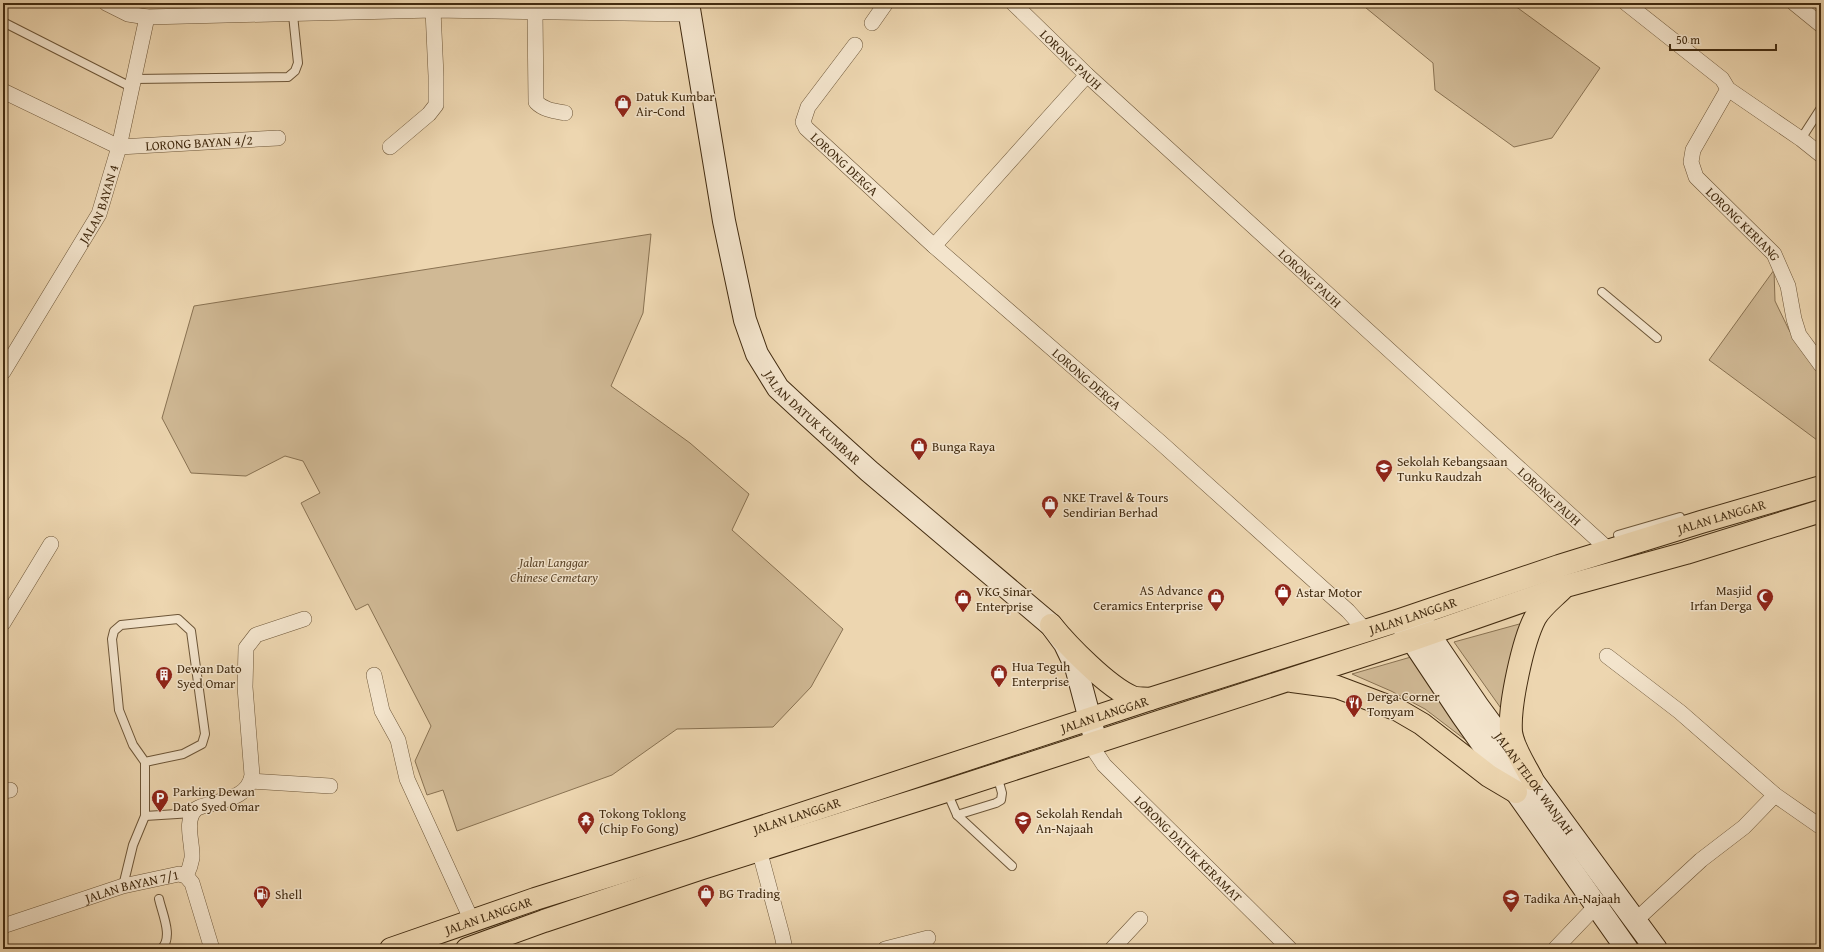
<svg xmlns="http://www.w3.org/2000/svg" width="1824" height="952" viewBox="0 0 1824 952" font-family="'Gentium Book Plus',serif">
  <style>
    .green { fill: #d0b995; stroke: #897252 }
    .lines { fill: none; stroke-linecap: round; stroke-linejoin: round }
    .lane-casing { stroke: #6d5638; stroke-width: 10 }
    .street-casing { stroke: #6d5638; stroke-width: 16 }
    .secondary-casing { stroke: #422b10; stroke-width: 24 }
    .primary-casing { stroke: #422b10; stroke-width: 24 }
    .lane { stroke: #f3e4cc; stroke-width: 8 }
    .street { stroke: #f3e4cc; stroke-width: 15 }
    .secondary { stroke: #f3e4cc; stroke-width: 22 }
    .primary { stroke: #edd6b0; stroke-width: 22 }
    .labels { text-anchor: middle; stroke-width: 3; stroke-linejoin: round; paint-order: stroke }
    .street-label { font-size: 13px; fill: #422b10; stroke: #f3e4cc }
    .poi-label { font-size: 13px; fill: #422b10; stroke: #f3e4cc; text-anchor: start }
    .park-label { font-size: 13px; font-style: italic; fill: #5e472b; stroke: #f3e4cc }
  </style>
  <rect width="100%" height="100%" fill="#edd6b0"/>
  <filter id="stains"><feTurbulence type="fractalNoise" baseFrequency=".005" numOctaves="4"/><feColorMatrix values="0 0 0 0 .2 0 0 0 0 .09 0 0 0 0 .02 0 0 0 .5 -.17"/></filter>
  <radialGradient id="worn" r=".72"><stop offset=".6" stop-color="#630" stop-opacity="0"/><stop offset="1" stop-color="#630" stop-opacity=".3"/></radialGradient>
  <g class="green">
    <path d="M1360,3H1511L1600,68L1552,138L1514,147L1435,90L1433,63Z"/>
    <path d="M651,234L643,313L611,386L690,443L749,494L732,530L843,629L811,687L773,727L677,729L612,775L457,831L443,790L427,795L415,761L431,726L368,604L356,610L301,503L320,493L303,461L285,456L246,476L191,473L162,418L194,306Z"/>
    <path d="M1774,270L1775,301L1789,330L1821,377V443L1709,360Z"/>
    <path d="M1523,623L1505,714L1454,642Z"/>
    <path d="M1411,657L1484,754L1425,709L1391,691L1352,674Z"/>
  </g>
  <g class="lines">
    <defs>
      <g id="lane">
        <path d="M3,22L131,87"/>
        <path d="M133,79L288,77L295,71L298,63L293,15"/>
        <path d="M1801,139L1821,108"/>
        <path d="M1602,292L1657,338"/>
        <path d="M1618,535L1680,517"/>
        <path d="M947,792L957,815L1012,866"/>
        <path d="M957,815L996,803L1001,800L1002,793L997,775"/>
        <path d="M145,816L193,813"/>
        <path d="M123,886L133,845L145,816V762L133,745L119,710L112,639L114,631L121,625L178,619L191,631L205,734L202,744L183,754L145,762"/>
        <path d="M159,899C162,913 174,938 161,949"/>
      </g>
      <g id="street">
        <path d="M106,3L128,14L147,17L433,10L689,14"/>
        <path id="s1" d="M1013,3L1087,75L1610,551"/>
        <path d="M1626,3L1722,79L1728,89L1801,139L1821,155"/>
        <path d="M1794,3L1821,25"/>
        <path d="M535,12L536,102C544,110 554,111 565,113"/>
        <path d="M872,23L886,3"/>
        <path id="s2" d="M855,45L808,107L803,122L806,128L934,246L1160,442L1348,611L1366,631"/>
        <path id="s3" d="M1728,89L1693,150L1691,162L1696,177L1774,254L1788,286L1794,319L1799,335L1821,365"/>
        <path id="s4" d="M3,91L119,147L278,138"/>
        <path d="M390,147L429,114L436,105V76L433,10"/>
        <path d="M934,246L1087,75"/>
        <path id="s5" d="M3,372L99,214L119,147L147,17"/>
        <path d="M3,623L51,544"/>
        <path d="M1607,656L1680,712L1775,795L1821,827"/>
        <path d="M374,675L382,711L398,740L407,779L472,921"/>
        <path id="s6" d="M1090,744L1104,765L1290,949"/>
        <path d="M251,781L330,786"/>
        <path d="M3,791L10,790"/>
        <path d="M757,842L782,935L785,949"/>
        <path d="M186,876C189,870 191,864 192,858C193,844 184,821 195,810C198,807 203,806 207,805C224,800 249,797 252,775L245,687L246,648L256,635L304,619"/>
        <path d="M1636,920L1701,860L1744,827L1775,795"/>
        <path id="s7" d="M3,926L123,886L179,874L186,876L192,883L212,949"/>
        <path d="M885,949L928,938"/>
        <path d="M1112,949L1140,919"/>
        <path d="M1555,949L1596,906"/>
      </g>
      <g id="secondary">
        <path id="s8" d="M688,3L724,221L745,320L757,354L778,388L805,413L869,471L1051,625L1065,644L1076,667L1096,742"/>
        <path id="s9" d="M1420,618L1428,633L1477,705L1656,949"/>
        <path d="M1402,625L1462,715L1627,949"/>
      </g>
      <g id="primary">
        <path d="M1051,625C1068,646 1108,687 1132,697C1137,699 1144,698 1150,699"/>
        <path d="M1292,681L1337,687L1398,710L1422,724L1489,776L1516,792"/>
        <path d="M1532,779C1525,765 1513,748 1511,732C1509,705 1523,641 1535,618C1541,607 1553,598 1562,589"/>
        <path id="s10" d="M391,949L535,899L695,849L1150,699L1400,620L1559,566L1701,522L1821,487"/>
        <path d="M467,949L544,921L702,868L946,791L1411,640L1566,586L1686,553L1821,511"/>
      </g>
    </defs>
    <use href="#lane" class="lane-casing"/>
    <use href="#street" class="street-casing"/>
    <use href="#secondary" class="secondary-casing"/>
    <use href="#primary" class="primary-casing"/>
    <use href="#lane" class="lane"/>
    <use href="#street" class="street"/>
    <use href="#secondary" class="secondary"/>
    <use href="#primary" class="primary"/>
  </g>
  <defs>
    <symbol id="shop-pin" viewBox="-11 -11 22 30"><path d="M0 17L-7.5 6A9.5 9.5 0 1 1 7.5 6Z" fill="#8f2418" stroke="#f3e4cc"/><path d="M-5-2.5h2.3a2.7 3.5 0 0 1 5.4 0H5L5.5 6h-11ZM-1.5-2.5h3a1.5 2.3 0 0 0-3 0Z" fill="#fff"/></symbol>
    <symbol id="school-pin" viewBox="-11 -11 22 30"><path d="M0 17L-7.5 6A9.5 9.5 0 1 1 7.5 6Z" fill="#8f2418" stroke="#f3e4cc"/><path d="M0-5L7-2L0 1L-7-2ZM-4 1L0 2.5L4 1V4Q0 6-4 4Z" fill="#fff"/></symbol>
    <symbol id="mosque-pin" viewBox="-11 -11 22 30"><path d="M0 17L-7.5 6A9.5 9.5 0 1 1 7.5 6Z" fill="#8f2418" stroke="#f3e4cc"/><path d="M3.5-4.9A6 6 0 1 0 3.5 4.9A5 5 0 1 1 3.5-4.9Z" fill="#fff"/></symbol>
    <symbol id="building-pin" viewBox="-11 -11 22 30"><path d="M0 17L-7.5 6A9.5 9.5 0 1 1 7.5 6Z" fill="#8f2418" stroke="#f3e4cc"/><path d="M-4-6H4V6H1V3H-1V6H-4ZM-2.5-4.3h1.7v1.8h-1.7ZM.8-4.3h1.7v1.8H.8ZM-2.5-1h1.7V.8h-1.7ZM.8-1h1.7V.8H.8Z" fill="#fff"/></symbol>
    <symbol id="restaurant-pin" viewBox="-11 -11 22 30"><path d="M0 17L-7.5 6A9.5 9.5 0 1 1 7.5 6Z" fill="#8f2418" stroke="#f3e4cc"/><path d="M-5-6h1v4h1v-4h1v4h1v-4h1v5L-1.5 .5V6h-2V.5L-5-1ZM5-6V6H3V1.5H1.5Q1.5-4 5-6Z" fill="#fff"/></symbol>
    <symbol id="parking-pin" viewBox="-11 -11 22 30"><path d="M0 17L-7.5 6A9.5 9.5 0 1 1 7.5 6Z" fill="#8f2418" stroke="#f3e4cc"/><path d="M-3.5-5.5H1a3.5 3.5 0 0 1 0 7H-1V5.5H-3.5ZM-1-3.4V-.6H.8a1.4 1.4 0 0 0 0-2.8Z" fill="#fff"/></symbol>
    <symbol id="temple-pin" viewBox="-11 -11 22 30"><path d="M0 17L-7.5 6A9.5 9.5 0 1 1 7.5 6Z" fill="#8f2418" stroke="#f3e4cc"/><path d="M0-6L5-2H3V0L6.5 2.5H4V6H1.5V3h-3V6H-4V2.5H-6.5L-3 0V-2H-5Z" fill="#fff"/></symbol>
    <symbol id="fuel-pin" viewBox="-11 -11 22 30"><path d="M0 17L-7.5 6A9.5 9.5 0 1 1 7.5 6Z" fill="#8f2418" stroke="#f3e4cc"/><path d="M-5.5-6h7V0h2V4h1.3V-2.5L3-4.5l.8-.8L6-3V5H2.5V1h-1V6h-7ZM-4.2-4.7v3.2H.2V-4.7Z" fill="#fff"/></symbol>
  </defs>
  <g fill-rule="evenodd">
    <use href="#shop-pin" x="613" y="93" width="20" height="27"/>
    <use href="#shop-pin" x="909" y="436" width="20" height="27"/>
    <use href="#school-pin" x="1374" y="458" width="20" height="27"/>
    <use href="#shop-pin" x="1040" y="494" width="20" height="27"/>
    <use href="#shop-pin" x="1273" y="582" width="20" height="27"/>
    <use href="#shop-pin" x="1206" y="587" width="20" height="27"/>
    <use href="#mosque-pin" x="1755" y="587" width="20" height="27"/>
    <use href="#shop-pin" x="953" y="588" width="20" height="27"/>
    <use href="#shop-pin" x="989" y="663" width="20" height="27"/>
    <use href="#building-pin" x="154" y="665" width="20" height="27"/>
    <use href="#restaurant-pin" x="1344" y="693" width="20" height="27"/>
    <use href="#parking-pin" x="150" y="788" width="20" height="27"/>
    <use href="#temple-pin" x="576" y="810" width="20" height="27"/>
    <use href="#school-pin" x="1013" y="810" width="20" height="27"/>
    <use href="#shop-pin" x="696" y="883" width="20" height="27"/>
    <use href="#fuel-pin" x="252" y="884" width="20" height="27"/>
    <use href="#school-pin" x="1501" y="888" width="20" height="27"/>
  </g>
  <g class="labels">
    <g class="street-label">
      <text dy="5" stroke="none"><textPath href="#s1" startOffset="81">LORONG PAUH</textPath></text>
      <text dy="5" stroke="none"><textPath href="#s4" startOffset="209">LORONG BAYAN 4/2</textPath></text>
      <text dy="5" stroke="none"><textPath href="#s2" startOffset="153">LORONG DERGA</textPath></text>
      <text dy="5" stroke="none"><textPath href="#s5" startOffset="194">JALAN BAYAN 4</textPath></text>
      <text dy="5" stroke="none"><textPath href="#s3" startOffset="165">LORONG KERIANG</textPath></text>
      <text dy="5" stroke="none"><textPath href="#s1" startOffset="405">LORONG PAUH</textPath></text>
      <text dy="5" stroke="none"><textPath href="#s2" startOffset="477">LORONG DERGA</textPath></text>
      <text dy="5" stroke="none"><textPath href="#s8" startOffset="443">JALAN DATUK KUMBAR</textPath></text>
      <text dy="5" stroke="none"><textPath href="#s1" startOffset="729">LORONG PAUH</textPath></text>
      <text dy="5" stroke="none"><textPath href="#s10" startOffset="1399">JALAN LANGGAR</textPath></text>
      <text dy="5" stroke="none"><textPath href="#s10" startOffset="1075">JALAN LANGGAR</textPath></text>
      <text dy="5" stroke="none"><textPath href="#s10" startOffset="751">JALAN LANGGAR</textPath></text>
      <text dy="5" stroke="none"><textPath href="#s9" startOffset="201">JALAN TELOK WANJAH</textPath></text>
      <text dy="5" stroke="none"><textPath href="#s10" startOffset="427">JALAN LANGGAR</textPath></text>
      <text dy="5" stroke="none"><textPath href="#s6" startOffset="144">LORONG DATUK KERAMAT</textPath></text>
      <text dy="5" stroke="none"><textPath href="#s7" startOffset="135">JALAN BAYAN 7/1</textPath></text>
      <text dy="5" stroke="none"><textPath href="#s10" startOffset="103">JALAN LANGGAR</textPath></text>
    </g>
    <g class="poi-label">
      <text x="636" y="101">Datuk Kumbar<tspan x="636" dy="15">Air-Cond</tspan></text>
      <text x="932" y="451">Bunga Raya</text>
      <text x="1397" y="466">Sekolah Kebangsaan<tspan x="1397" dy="15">Tunku Raudzah</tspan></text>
      <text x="1063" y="502">NKE Travel &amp; Tours<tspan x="1063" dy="15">Sendirian Berhad</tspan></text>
      <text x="1203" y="595" text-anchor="end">AS Advance<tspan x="1203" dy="15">Ceramics Enterprise</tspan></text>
      <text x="1752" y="595" text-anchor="end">Masjid<tspan x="1752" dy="15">Irfan Derga</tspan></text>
      <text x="976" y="596">VKG Sinar<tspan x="976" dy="15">Enterprise</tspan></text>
      <text x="1296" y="597">Astar Motor</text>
      <text x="1012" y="671">Hua Teguh<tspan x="1012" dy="15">Enterprise</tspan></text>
      <text x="177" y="673">Dewan Dato<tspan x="177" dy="15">Syed Omar</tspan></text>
      <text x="1367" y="701">Derga Corner<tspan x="1367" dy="15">Tomyam</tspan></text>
      <text x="173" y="796">Parking Dewan<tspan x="173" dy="15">Dato Syed Omar</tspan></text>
      <text x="599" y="818">Tokong Toklong<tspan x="599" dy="15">(Chip Fo Gong)</tspan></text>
      <text x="1036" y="818">Sekolah Rendah<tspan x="1036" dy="15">An-Najaah</tspan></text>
      <text x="719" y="898">BG Trading</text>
      <text x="275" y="899">Shell</text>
      <text x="1524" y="903">Tadika An-Najaah</text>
    </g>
    <g class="park-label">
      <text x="554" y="567">Jalan Langgar<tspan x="554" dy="15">Chinese Cemetary</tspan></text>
    </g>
  </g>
  <rect width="1824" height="952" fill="none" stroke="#edd6b0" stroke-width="16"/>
  <rect x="4" y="4" width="1816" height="944" fill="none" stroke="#422b10" stroke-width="2"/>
  <rect x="8" y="8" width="1808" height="936" fill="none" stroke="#422b10"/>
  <path d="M1670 44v6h106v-6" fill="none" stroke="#422b10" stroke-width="2"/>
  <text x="1676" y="44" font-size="12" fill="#422b10" stroke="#f3e4cc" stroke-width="3" paint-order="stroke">50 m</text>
  <rect width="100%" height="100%" filter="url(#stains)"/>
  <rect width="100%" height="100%" fill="url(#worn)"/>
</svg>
